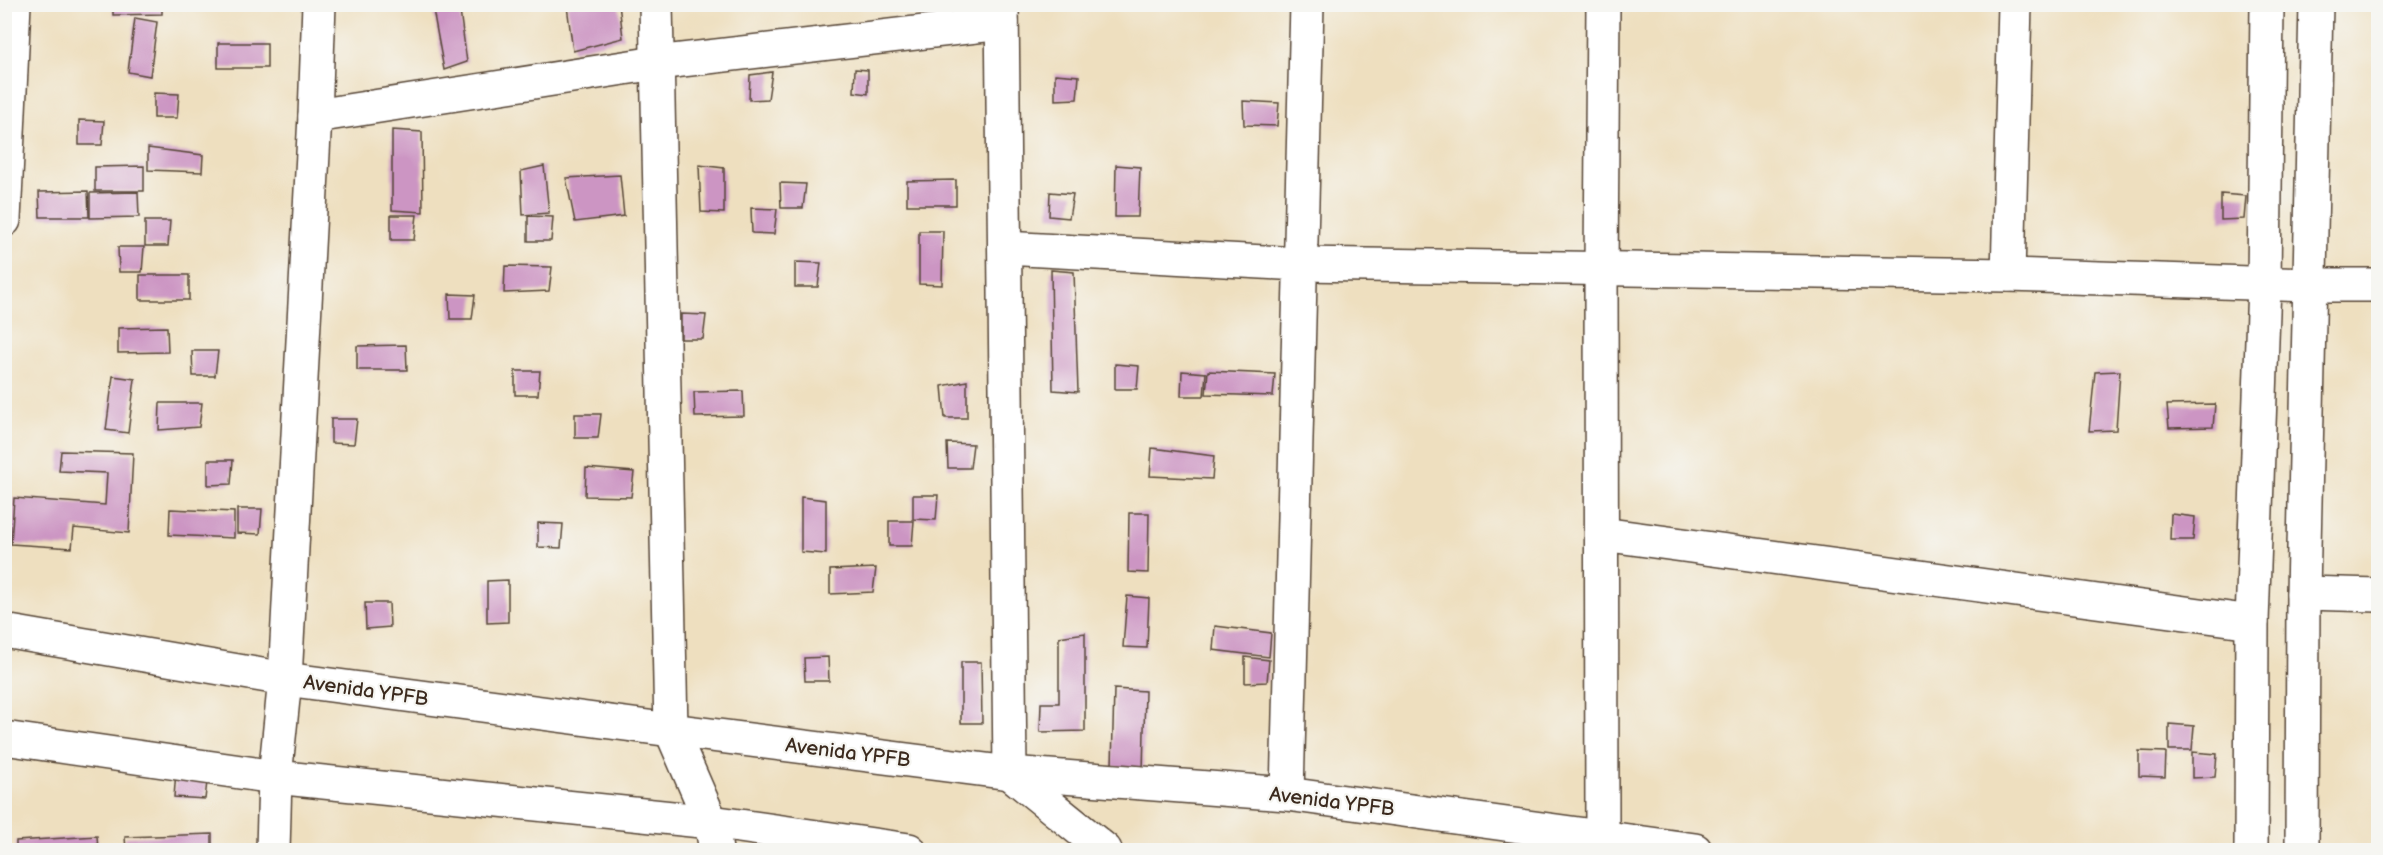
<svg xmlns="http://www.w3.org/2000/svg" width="2383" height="855" viewBox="0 0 2383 855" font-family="'Balsamiq Sans',sans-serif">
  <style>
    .building { fill: #cc95c3 }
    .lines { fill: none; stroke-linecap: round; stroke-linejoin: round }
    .minor-casing { stroke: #564536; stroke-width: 36 }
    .tertiary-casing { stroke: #564536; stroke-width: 36 }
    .minor { stroke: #fff; stroke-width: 33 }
    .tertiary { stroke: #fff; stroke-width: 33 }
    .labels { text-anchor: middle; stroke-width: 4.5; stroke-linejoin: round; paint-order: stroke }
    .street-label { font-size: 20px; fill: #3b2a1e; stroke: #f6f6f2 }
  </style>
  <rect width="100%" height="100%" fill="#f6f6f2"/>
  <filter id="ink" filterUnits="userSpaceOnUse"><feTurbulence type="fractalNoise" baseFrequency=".0167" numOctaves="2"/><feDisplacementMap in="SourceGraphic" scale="12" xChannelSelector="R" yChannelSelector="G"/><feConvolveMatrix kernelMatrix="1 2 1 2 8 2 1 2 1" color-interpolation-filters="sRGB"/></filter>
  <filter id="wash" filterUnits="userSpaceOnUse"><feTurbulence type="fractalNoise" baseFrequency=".008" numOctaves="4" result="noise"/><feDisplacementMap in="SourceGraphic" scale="24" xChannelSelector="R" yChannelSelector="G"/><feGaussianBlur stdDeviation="1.35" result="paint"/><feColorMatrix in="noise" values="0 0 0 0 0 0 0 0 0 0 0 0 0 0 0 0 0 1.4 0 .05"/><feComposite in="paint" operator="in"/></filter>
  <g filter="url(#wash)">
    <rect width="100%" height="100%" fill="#eedfbf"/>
    <g id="blocks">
      <g class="building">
        <path d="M113,4H162V14L113,15Z"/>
        <path d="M432,4H459L467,62L444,70Z"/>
        <path d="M576,4H619L623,38L573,51L567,6Z"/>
        <path d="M1061,4H1103L1102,8H1060Z"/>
        <path d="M135,18L157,22L150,76L128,72Z"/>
        <rect x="218" y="43" width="49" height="25"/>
        <path d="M855,69L868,70V94L854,92Z"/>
        <path d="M772,72L768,99L749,100L750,75Z"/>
        <path d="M1055,74L1079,76L1077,99L1055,100Z"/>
        <path d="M154,93L179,94L177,118H154Z"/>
        <path d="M1243,101L1279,103L1277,126L1244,125Z"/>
        <path d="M79,120L104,121L102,145H79Z"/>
        <path d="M392,130L422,132L423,212L392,210Z"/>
        <path d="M148,148L203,155L202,172L148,170Z"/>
        <path d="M699,165L724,168V213L701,212Z"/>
        <path d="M1116,165L1140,167L1138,217H1115Z"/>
        <path d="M144,166V191H95V167Z"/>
        <path d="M544,166L549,213L523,215L521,171Z"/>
        <path d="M620,175L624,216L575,222L566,178Z"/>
        <path d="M956,180V205H907V181Z"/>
        <path d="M780,183L806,184L803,208H781Z"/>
        <path d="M88,191L89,217H40L39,192Z"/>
        <path d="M138,192L139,217L90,218V193Z"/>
        <path d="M1050,192L1073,194L1069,218L1049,216Z"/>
        <path d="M2221,194L2246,196L2244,219L2221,220Z"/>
        <path d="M751,208L777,209L774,234L752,233Z"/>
        <path d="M391,215H417L414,240H391Z"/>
        <path d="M528,216L553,217L551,241H528Z"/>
        <path d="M145,221H170L168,246H145Z"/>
        <path d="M919,231H943L942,285L919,284Z"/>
        <path d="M118,247H144L142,272H119Z"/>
        <path d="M795,262L821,263L818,287H795Z"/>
        <path d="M505,266L552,267L549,291L504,293Z"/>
        <path d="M1051,270L1074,272L1078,392L1053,390Z"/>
        <rect x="140" y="275" width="49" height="25"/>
        <path d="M449,294L475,295L472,319H450Z"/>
        <path d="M681,314L706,315L703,339H681Z"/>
        <path d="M167,327L168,352L118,353V328Z"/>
        <path d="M406,345L407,370H357V346Z"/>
        <path d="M192,351H218L215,376H193Z"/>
        <path d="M1115,364L1139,366L1137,389H1115Z"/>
        <path d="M515,371H540L538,395H515Z"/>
        <path d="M1182,371L1206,373L1204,396H1181Z"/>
        <path d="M1208,371L1275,374L1273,396L1206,394Z"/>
        <path d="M2120,371L2116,430L2089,431L2095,372Z"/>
        <path d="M113,376L135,379L128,433L106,430Z"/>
        <path d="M967,381V418H945L942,386Z"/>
        <path d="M743,391L744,416L695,417L694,392Z"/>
        <path d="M160,403H202L199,427L159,430Z"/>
        <path d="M2215,404L2213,427L2169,428L2167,405Z"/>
        <path d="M575,414H601L598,438H575Z"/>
        <path d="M331,419H357L354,444L331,443Z"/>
        <path d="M947,443L973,444L970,468H948Z"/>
        <path d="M1152,448L1214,456L1212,479L1150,476Z"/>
        <path d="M61,451L133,453L129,533L74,528L72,548L11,544L14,498L105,505L107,473L59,471Z"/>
        <path d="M208,460H233L231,484L208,485Z"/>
        <path d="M586,468L634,472L631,497L585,496Z"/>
        <path d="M913,495H938L936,520L913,519Z"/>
        <path d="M801,497L826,500V554L801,552Z"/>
        <path d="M170,509L234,512V538L169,535Z"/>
        <path d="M237,509H262L260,534L237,533Z"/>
        <path d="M1129,513H1149L1148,573L1128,572Z"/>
        <path d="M2171,514L2195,517L2193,540H2170Z"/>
        <path d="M889,521H914L912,546H889Z"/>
        <path d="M538,523L563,524L561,548L538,547Z"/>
        <path d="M876,568L873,592L830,594V570Z"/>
        <path d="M508,580V622L487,623V581Z"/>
        <path d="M1127,596L1149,598L1147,648L1123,647Z"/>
        <path d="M365,603H389L390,627L366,629Z"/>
        <path d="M1215,626L1271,633L1269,657L1213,650Z"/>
        <path d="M1085,633V731L1040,732L1041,703H1059V637Z"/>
        <path d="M828,657L829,681H805L804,658Z"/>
        <path d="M1245,657L1269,660L1267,682L1245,683Z"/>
        <path d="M961,662H981L982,723H961Z"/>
        <path d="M1114,689L1145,691L1143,772L1112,766Z"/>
        <path d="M2169,724L2194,726L2192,750H2169Z"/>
        <path d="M2139,751L2166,752L2165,777L2139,776Z"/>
        <path d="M2192,752L2217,754L2215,777L2192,778Z"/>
        <path d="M176,771L208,773L205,799L174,797Z"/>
        <path d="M212,834V850H126L125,837Z"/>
        <path d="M97,836L98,850H16V841Z"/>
      </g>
    </g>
  </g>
  <g filter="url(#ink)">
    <use href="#blocks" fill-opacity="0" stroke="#564536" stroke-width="1.5"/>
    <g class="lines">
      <defs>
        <g id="minor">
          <path d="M656,4L671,730L711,822L716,850"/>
          <path d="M1002,4L1010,773L1105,850"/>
          <path d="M315,116L656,63L1002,23"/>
          <path d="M4,220L14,4"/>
          <path d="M1005,248L1300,264L2008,275L2309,285H2378"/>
          <path d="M2008,275L2015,4"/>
          <path d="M1602,534L2252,622"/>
          <path d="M2303,593L2378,595"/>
          <path d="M1287,794L1307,4"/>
          <path d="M1602,838L1601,269L1603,4"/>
          <path d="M273,850L275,777L285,679L315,116L319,4"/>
          <path d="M2251,850L2252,622L2264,284L2267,4"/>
          <path d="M2302,850L2303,593L2316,4"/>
        </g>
        <g id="tertiary">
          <path d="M4,631L285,679L671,730L1010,773L1287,794L1695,850"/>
          <path d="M4,738L275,777L711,822L909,850"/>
        </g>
      </defs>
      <use href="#minor" class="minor-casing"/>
      <use href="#tertiary" class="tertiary-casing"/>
      <use href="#minor" class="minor"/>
      <use href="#tertiary" class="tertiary"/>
    </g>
  </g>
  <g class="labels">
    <g class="street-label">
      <text transform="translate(366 690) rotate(8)" y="7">Avenida YPFB</text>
      <text transform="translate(848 752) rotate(7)" y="7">Avenida YPFB</text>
      <text transform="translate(1332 801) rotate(7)" y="7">Avenida YPFB</text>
    </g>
  </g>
  <rect width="2383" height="855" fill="none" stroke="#f6f6f2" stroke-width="24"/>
</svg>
